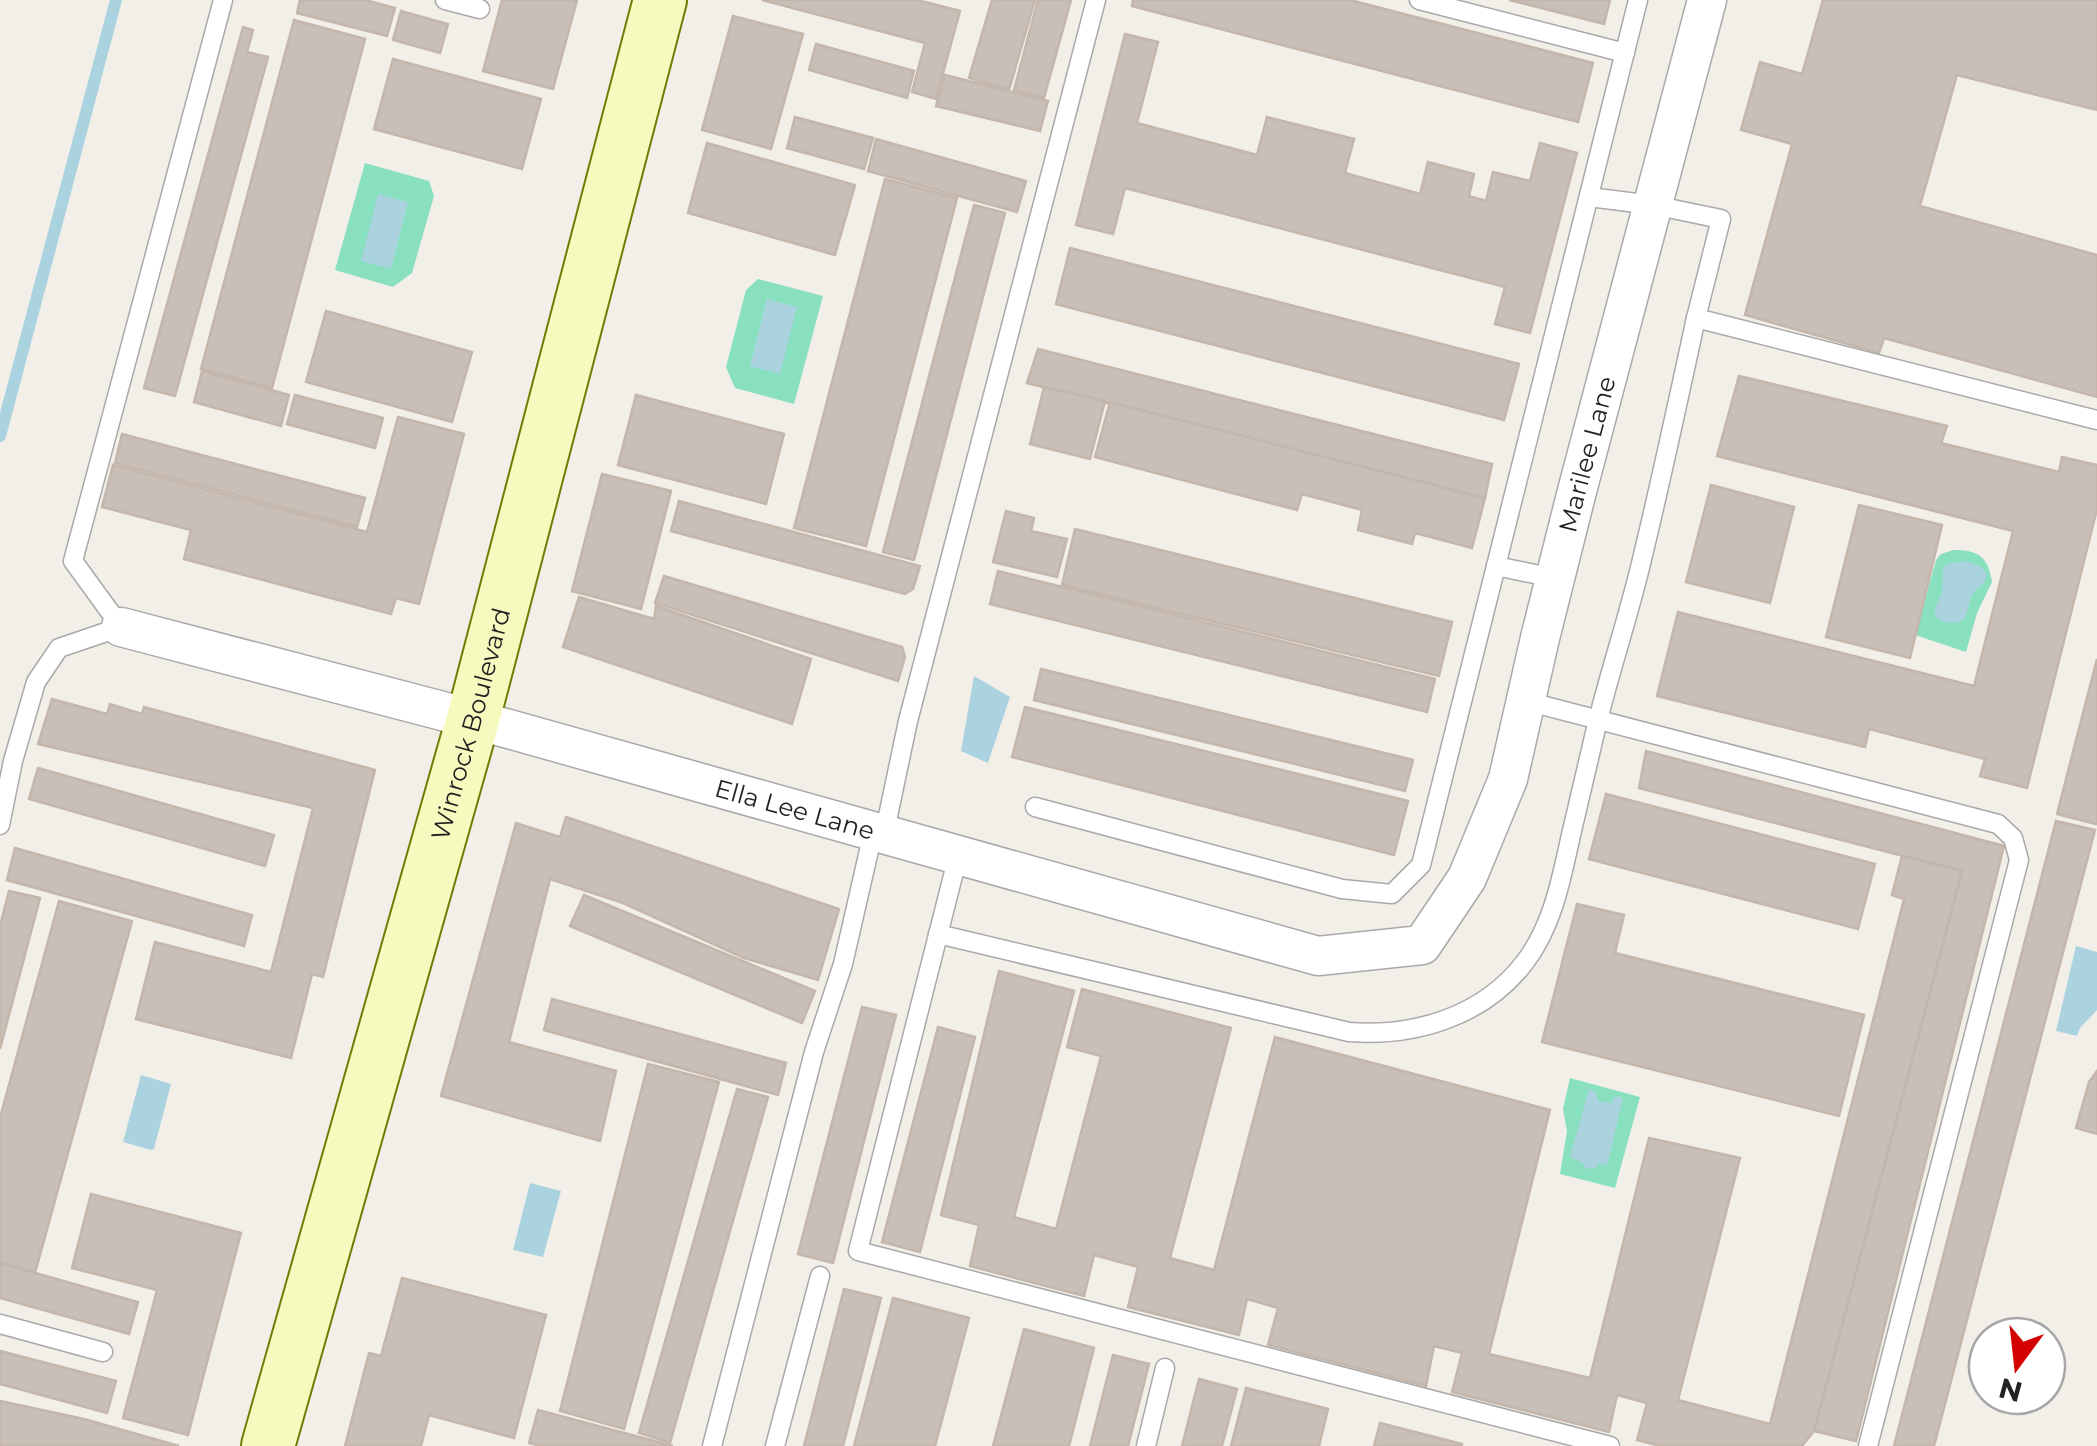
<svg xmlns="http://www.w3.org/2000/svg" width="2097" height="1446" viewBox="0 0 2097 1446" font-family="Montserrat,sans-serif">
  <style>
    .pitch { fill: #88e0be }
    .water { fill: #aad3df }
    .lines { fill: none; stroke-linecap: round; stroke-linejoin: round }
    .stream { stroke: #aad3df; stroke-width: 12 }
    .building { fill: #c7bfb8; stroke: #c4b6ab; stroke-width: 2.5 }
    .lane-casing { stroke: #a9a9a9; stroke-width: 21 }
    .street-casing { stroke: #a9a9a9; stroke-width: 41 }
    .secondary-casing { stroke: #707d05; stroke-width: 56 }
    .lane { stroke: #fff; stroke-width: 18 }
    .street { stroke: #fff; stroke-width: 38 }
    .secondary { stroke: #f7fabf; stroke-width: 52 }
    .labels { text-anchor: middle; stroke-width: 8; stroke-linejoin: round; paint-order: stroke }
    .street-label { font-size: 25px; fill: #222; stroke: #fff }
  </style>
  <rect width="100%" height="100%" fill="#f2efe9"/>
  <g class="pitch">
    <path d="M365,163L429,181L434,196L412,273L393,287L335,270Z"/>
    <path d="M758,279L823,296L794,404L735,388L726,367L746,290Z"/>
    <path d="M1953,550C1978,550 1988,556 1992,582L1977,613L1966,652L1915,635L1936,560L1941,554Z"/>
    <path d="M1570,1078L1640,1097L1615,1188L1560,1174L1567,1131L1563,1109Z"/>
  </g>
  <g class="water">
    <path d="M378,194L408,202L391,269L361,261Z"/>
    <path d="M767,299L797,307L780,374L750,366Z"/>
    <path d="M1965,561L1980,566L1987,574L1984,583L1972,594L1965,619C1954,626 1945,624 1935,616C1934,605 1938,604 1941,594C1945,583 1939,575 1946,564Z"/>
    <path d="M974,676L1010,697L988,763L961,751Z"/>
    <path d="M2076,946L2097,952V1010L2080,1028L2077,1036L2056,1031Z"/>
    <path d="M141,1075L171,1084L154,1149L151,1150L123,1142Z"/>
    <path d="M1589,1089L1596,1092L1598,1101L1611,1103L1615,1096L1623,1098L1607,1166L1599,1163L1596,1168L1587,1169L1581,1162L1570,1157Z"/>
    <path d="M530,1183L561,1191L543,1257L513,1250Z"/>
  </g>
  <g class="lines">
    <path class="stream" d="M0,436L116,0"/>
  </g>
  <g class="building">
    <path d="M300,0H365L395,8L387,36L297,13Z"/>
    <path d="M502,0H577L553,89L483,71Z"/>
    <path d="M762,0H917L960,11L936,99L912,92L925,43Z"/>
    <path d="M992,0H1035L1009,90L969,78Z"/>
    <path d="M1038,0H1071L1044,98L1014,90Z"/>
    <path d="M1133,0H1350L1593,63L1578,122L1132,6Z"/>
    <path d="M1509,0H1610L1604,24Z"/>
    <path d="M1823,0H2097V110L1957,75L1920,206L2097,255V397L1884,338L1879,353L1745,315L1792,144L1741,130L1760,62L1802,74Z"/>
    <path d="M401,11L448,24L440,53L393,40Z"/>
    <path d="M733,16L803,34L771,149L702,130Z"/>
    <path d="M294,20L365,39L272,388L201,369Z"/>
    <path d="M243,27L253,30L247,52L268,57L175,396L144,388Z"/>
    <path d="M1125,34L1158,42L1137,123L1257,155L1267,117L1354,139L1345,173L1420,194L1428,162L1474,174L1469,196L1486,201L1493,172L1530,181L1540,143L1577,153L1530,333L1495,324L1505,287L1125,188L1113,234L1076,225Z"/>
    <path d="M816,44L914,71L907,98L809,70Z"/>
    <path d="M393,59L541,99L522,169L374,129Z"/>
    <path d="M945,75L1048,101L1040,131L936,106Z"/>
    <path d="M795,117L873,138L864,169L787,148Z"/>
    <path d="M876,139L1026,181L1017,212L868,171Z"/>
    <path d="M707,143L855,185L835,255L688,213Z"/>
    <path d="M885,179L957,198L866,546L794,528Z"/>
    <path d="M974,205L1005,213L914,560L883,552Z"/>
    <path d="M1070,248L1519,364L1504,420L1056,304Z"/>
    <path d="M326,311L472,352L452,422L306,382Z"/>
    <path d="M1038,349L1492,464L1485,498L1027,383Z"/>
    <path d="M202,371L289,395L281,426L194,402Z"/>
    <path d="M1739,376L1947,426L1941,443L2059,472L2062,457L2097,465V509L2027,788L1980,776L1985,759L1869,729L1865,747L1657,696L1678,612L1974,686L2013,531L1717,456Z"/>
    <path d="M1044,387L1105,401L1090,459L1030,444Z"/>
    <path d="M295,395L383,418L375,448L287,424Z"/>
    <path d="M636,395L784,434L766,504L618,465Z"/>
    <path d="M1110,402L1485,498L1472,548L1415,533L1412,544L1358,530L1362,510L1302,494L1297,510L1095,457Z"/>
    <path d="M398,417L464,434L419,604L396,598L391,614L184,559L191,530L102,507L113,465L367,532Z"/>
    <path d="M122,434L365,498L357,527L115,463Z"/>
    <path d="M602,474L671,491L641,609L572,591Z"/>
    <path d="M1711,485L1794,507L1770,603L1686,582Z"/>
    <path d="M679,501L920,566L913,589L905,594L671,531Z"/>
    <path d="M1859,505L1942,525L1910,658L1826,637Z"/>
    <path d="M1006,511L1034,518L1031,531L1067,539L1057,577L993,562Z"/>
    <path d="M1075,529L1452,622L1439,676L1062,585Z"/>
    <path d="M998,571L1435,679L1427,712L990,604Z"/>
    <path d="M664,576L902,647L905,657L898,681L655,603Z"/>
    <path d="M579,597L654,619L656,606L811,659L792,724L563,647Z"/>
    <path d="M2097,659V822L2096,824L2057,814Z"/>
    <path d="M1041,669L1413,760L1405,791L1034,700Z"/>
    <path d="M52,699L107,714L110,704L142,714L144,707L375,770L323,977L312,974L291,1058L136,1019L155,942L271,972L313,808L38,744Z"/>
    <path d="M1025,707L1408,801L1394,855L1012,757Z"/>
    <path d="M1646,751L2004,846L1856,1441L1814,1431L1962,871L1639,788Z"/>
    <path d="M38,768L274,835L265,866L29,799Z"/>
    <path d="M1606,794L1875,864L1858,929L1589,859Z"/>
    <path d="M566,817L839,909L818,980L744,958L623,903L550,879L509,1042L616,1071L600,1141L441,1096L516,823L560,837Z"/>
    <path d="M2056,821L2095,830L1934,1446H1894Z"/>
    <path d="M15,848L252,915L244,946L7,880Z"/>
    <path d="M1902,856L1962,871L1814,1431L1802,1446H1660L1637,1440L1647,1403L1617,1395L1609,1432L1452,1392L1462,1353L1434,1346L1426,1386L1268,1345L1278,1308L1247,1299L1239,1335L1128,1307L1138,1267L1094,1255L1084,1296L970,1266L979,1225L941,1215L999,971L1074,991L1014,1217L1056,1229L1101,1056L1067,1047L1082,989L1231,1028L1170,1258L1214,1270L1275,1037L1550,1110L1489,1354L1590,1378L1649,1138L1740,1158L1678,1400L1770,1424L1904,899L1892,895Z"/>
    <path d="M9,891L40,898L0,1049V926Z"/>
    <path d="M584,895L815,991L802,1023L570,926Z"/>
    <path d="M59,901L132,921L35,1273L0,1263V1118Z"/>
    <path d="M1577,904L1624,915L1615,953L1864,1015L1839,1116L1542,1042Z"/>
    <path d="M552,999L786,1063L778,1095L544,1030Z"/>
    <path d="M862,1007L896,1015L833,1263L798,1254Z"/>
    <path d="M938,1027L975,1037L920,1252L882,1242Z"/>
    <path d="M648,1064L719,1082L624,1429L560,1411Z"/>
    <path d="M2097,1071V1134L2076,1128L2089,1082Z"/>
    <path d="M737,1089L768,1097L670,1443L639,1433Z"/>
    <path d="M91,1194L241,1233L188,1435L123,1418L157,1290L72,1268Z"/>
    <path d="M0,1263L138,1302L129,1334L0,1298Z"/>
    <path d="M402,1278L546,1315L514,1438L429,1415L421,1446H345L369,1353L381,1356Z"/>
    <path d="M844,1289L881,1298L843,1446H804Z"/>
    <path d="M893,1298L969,1318L935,1446H854Z"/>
    <path d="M1024,1329L1094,1348L1069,1446H993Z"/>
    <path d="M0,1351L116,1381L107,1413L0,1384Z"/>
    <path d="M1113,1355L1149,1364L1128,1446H1090Z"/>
    <path d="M1199,1379L1237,1389L1222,1446H1182Z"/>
    <path d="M1246,1388L1328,1409L1319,1446H1231Z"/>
    <path d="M0,1401L84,1419L179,1446H0Z"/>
    <path d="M538,1410L673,1446H541L529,1443Z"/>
    <path d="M1380,1423L1462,1444V1446H1374Z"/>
  </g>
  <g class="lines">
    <defs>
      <g id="lane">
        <path d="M445,0L480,9"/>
        <path d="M1419,0L1625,53"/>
        <path d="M1589,197L1653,205L1721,219L1696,318L2097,420"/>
        <path d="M1496,566L1554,578"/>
        <path d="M1526,701L1998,824L2013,838L2019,860L1868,1446"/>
        <path d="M1035,807L1342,889L1392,894L1421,865L1638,0"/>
        <path d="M0,825L13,761L36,682L59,648L121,627L73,561L223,0"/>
        <path d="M884,835L908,721L1096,0"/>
        <path d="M958,856L858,1251L1610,1446"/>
        <path d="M938,934L1349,1032C1414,1037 1483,1017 1525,962C1553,925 1561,880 1571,835C1580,798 1588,761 1597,724C1611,667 1630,612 1643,555C1662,476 1679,397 1696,318"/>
        <path d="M0,1324L103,1352"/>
        <path d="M712,1446L814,1052L843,964L873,833"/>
        <path d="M775,1446L820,1276"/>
        <path d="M1146,1446L1165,1368"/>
      </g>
      <g id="street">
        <path id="s1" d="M121,627L473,719L1318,956L1422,945L1467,878L1508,779L1540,638L1576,495L1707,0"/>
      </g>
      <g id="secondary">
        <path id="s2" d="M268,1446L473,719L660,0"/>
      </g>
    </defs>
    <use href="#lane" class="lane-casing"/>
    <use href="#street" class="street-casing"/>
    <use href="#secondary" class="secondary-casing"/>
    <use href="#lane" class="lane"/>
    <use href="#street" class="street"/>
    <use href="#secondary" class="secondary"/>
  </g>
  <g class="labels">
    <g class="street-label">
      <text dy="9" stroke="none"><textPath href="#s1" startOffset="1868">Marilee Lane</textPath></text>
      <text dy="9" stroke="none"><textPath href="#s2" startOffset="750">Winrock Boulevard</textPath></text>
      <text dy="9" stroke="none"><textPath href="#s1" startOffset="698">Ella Lee Lane</textPath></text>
    </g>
  </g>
  <g transform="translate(2017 1366) rotate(195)"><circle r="48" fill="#ffffff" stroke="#a7a7a7" stroke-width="2.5"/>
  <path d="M0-8L18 38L0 25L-18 38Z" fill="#d40000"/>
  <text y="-15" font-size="28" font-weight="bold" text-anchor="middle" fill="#222222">N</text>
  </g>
</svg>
